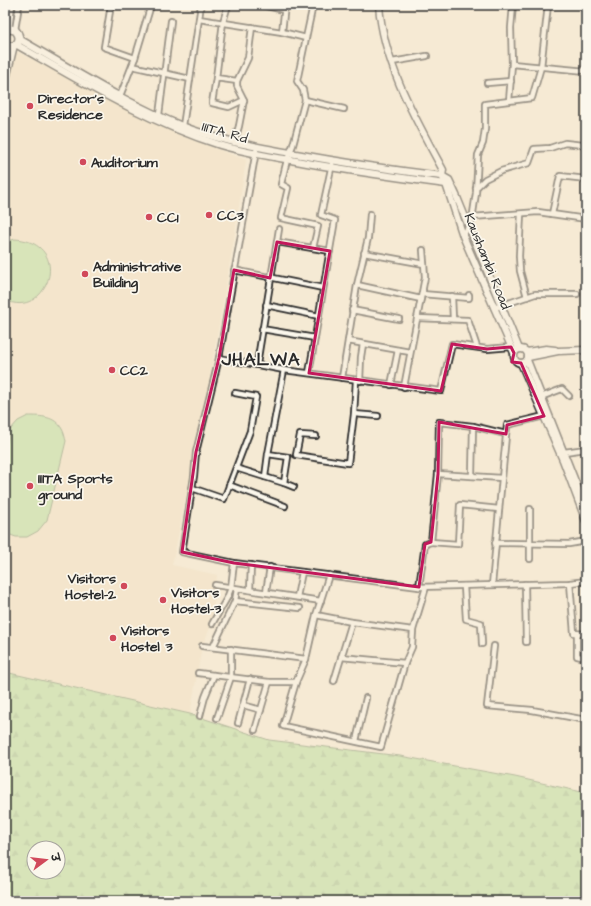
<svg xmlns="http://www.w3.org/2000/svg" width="591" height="906" viewBox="0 0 591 906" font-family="'Architects Daughter','Playpen Sans Deva',sans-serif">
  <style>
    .built { fill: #f1e1c3 }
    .green { fill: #b3dd9a; stroke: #6f8462 }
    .forest { fill: url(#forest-firs); stroke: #6f8462; fill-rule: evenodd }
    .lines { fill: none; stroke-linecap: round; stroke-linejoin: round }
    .street-casing { stroke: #2b2b2b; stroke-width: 8 }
    .secondary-casing { stroke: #2b2b2b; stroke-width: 9 }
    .primary-casing { stroke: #2b2b2b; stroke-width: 10 }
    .street { stroke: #fbf7ec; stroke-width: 4.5 }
    .secondary { stroke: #fbf7ec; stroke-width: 6 }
    .primary { stroke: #fbf7ec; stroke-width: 7 }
    .marked { fill: none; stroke: #c2185b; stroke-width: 3; stroke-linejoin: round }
    .poi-dot { fill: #d1495b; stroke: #fbf7ec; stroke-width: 1.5 }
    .labels { text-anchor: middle; stroke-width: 3.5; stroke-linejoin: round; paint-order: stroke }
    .poi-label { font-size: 14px; font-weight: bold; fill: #2b2b2b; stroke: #fbf7ec; text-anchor: start }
    .street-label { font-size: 14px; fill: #2b2b2b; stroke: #fbf7ec }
    .district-label { font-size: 18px; font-weight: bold; letter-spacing: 1px; fill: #2b2b2b; stroke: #fbf7ec }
  </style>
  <defs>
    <pattern id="forest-firs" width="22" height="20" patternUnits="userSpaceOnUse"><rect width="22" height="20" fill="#b3dd9a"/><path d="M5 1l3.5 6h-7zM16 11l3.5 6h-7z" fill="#9abe85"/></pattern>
  </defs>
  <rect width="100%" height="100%" fill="#f5ead4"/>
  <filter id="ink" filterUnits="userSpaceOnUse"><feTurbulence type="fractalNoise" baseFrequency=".025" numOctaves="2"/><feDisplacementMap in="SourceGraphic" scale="8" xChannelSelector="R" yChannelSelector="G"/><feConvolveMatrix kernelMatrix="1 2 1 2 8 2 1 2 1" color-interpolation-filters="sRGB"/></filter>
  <g filter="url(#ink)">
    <path class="built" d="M16,51L179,135L246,160L233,245L203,415L172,565L217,575L212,624L202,646L190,714L5,672V99Z"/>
    <g class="green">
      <path d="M15,239C75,243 47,321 5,300V242Z"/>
      <path d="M28,416C41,416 55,416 62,429C64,432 65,438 66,441L47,520L38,531L27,537H16L5,533V451L10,430L18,421Z"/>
    </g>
    <path class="forest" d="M5,672L190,714L269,740L400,756L515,777L586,793V901H5ZM34,848H58V872H34Z"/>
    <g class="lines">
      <defs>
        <g id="street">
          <path d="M111,5L104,47L135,58"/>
          <path d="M262,5L284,10"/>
          <path d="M478,5H479"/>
          <path d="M199,19L282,32L306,38L297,81L303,90L305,100"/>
          <path d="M9,29L12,5"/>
          <path d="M15,30L19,5"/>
          <path d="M282,32L285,5"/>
          <path d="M306,38L313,5"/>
          <path d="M392,62L427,56"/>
          <path d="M512,64L586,71"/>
          <path d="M132,66L190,79"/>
          <path d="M216,78L223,22L228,5"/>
          <path d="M237,81L216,78L212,103L229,107L244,100"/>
          <path d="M487,83L511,81"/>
          <path d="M120,96L135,58L151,5"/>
          <path d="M509,101L512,64L511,28L513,5"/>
          <path d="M159,115L171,21"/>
          <path d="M183,126L201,5"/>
          <path d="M234,143L239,126L244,100L237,86V81L248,58L252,27"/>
          <path d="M256,151L219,358L196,452L194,476L182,552L234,563L419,587L570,583L586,581"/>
          <path d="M476,188L485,179L501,171L529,163L534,149L550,148L565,143L583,145"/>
          <path d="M521,214L519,256L520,271L527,297"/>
          <path d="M552,214L560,176L586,179"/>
          <path d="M472,217L538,212L586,219"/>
          <path d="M463,236L472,220L476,193L478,155L483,143L485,129V104L532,98L541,67L548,5"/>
          <path d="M277,242L330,251"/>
          <path d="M313,248L318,226L281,218L288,188L281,184L287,160L293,145L305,100L344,109"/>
          <path d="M364,253L424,264"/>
          <path d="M234,270L323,288"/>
          <path d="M357,285L421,299"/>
          <path d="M423,291L422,294L469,298V295"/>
          <path d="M452,296L453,319"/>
          <path d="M266,305L319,316"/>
          <path d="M494,308L535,294H577"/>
          <path d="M352,310L399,319"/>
          <path d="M417,318L468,320L477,347"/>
          <path d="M262,329L315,338"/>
          <path d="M348,341L410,352"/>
          <path d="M219,358L284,370L441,391L452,344L487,349L511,347"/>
          <path d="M257,364L279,229"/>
          <path d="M284,370L268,454L288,457L284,483L294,487"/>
          <path d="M309,373L335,220L321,215L332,164"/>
          <path d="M342,378L357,285L368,238L370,214"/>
          <path d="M360,381L361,357L363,344"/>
          <path d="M391,385L398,350"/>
          <path d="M404,387L425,277L423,250"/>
          <path d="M541,397L562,389L569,396"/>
          <path d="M354,414L378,416"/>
          <path d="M316,436L300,435L296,455L348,463L354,414L356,380"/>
          <path d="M564,452L586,449"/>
          <path d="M236,468L284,483"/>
          <path d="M438,474L502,478"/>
          <path d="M472,476L473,426"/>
          <path d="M265,477L268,454"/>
          <path d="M229,485L285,506"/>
          <path d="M192,488L224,499L250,431L256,397L235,393"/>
          <path d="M431,542L458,544L460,505L499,509"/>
          <path d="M495,543L569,544L586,541"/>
          <path d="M530,559V509"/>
          <path d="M329,575L316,615L306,659L296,682L283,726L381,747L405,663L412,647L413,630L426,587"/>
          <path d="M570,583L574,633L586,634"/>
          <path d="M525,584L526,642"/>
          <path d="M215,585L321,601"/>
          <path d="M492,585L507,425L544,416"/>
          <path d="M464,586L466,619L481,623L482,644"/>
          <path d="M419,587L425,544L431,542L438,474L439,422L473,426L506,434"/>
          <path d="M250,590L251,565"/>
          <path d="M266,592L270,567"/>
          <path d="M297,597L302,572"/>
          <path d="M235,601L237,589"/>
          <path d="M316,615L352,622L413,630"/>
          <path d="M212,624L227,598L231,588L234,563"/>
          <path d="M577,634V656L586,658"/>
          <path d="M202,646L306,659"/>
          <path d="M494,646L487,706L532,710L586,720"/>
          <path d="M213,647L235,601L300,608"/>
          <path d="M341,657L405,663"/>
          <path d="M198,673L269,682H296"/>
          <path d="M334,681L352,622"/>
          <path d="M243,705L261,710"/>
          <path d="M200,716L205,697L214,675"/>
          <path d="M217,718L231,677V649"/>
          <path d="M238,723L250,679"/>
          <path d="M255,730L269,682"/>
          <path d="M356,741L366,698"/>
        </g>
        <g id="secondary">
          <path d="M379,5C383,63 416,120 443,170L442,176L446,184L463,236L514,353"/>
          <path d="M19,39C72,69 125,103 182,126C217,140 253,146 290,153C340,162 391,170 442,176L449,180L456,195L519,349"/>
          <path d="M17,45C82,82 147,122 220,145C243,152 267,156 291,160C342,170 394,177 446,184"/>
          <circle cx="521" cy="356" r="7"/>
          <path d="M527,352L546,349L555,350"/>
          <path d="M528,357L558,351L586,350"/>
          <path d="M527,360L586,509"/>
          <path d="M521,363L563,460L586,521"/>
        </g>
        <g id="primary">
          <path d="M5,30L10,29L15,30C24,39 16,50 5,45"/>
          <path d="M5,81L13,47"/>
        </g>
      </defs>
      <use href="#street" class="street-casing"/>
      <use href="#secondary" class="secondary-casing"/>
      <use href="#primary" class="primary-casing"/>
      <use href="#street" class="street"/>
      <use href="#secondary" class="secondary"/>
      <use href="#primary" class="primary"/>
    </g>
  </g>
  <path d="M0 0H591V906H0ZM277,242L330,251L309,373L441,391L452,344L487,349L511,347L514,353L512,362L521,363L544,416L507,425L506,434L439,422L438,474L431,542L425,544L419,587L234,563L182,552L196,452L219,358L234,270L270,278Z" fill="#f5ead4" fill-opacity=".55" fill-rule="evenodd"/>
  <path class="marked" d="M277,242L330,251L309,373L441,391L452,344L487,349L511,347L514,353L512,362L521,363L544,416L507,425L506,434L439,422L438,474L431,542L425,544L419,587L234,563L182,552L196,452L219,358L234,270L270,278Z"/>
  <g class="poi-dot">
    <circle cx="30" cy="106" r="4"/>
    <circle cx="83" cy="162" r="4"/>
    <circle cx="209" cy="215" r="4"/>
    <circle cx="149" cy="217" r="4"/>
    <circle cx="85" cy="274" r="4"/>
    <circle cx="112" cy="370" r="4"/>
    <circle cx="30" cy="486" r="4"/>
    <circle cx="124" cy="586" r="4"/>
    <circle cx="163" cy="600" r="4"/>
    <circle cx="113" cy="638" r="4"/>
  </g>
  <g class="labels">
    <g class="poi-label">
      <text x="38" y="103">Director's<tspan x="38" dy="16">Residence</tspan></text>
      <text x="91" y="167">Auditorium</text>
      <text x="217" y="220">CC3</text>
      <text x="157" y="222">CC1</text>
      <text x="93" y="271">Administrative<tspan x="93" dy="16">Building</tspan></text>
      <text x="120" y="375">CC2</text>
      <text x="38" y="483">IIITA Sports<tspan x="38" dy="16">ground</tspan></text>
      <text x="116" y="583" text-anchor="end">Visitors<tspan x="116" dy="16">Hostel-2</tspan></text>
      <text x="171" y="597">Visitors<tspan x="171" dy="16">Hostel-3</tspan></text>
      <text x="121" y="635">Visitors<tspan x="121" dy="16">Hostel 3</tspan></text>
    </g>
    <g class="street-label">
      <text transform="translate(225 132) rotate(16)" y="5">IIITA Rd</text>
      <text transform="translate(488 261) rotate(68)" y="5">Kaushambi Road</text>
    </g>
    <g class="district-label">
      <text x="261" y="365">JHALWA</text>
    </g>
  </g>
  <rect width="591" height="906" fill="none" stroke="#fbf7ec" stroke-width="20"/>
  <rect x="10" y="10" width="571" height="886" fill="none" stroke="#2b2b2b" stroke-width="1.5" filter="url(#ink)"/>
  <g transform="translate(46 860) rotate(75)"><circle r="19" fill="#fbf7ec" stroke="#a8a59f"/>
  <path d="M0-3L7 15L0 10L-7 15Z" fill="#d1495b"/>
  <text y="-6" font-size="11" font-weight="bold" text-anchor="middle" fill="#2b2b2b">उ</text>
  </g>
</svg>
